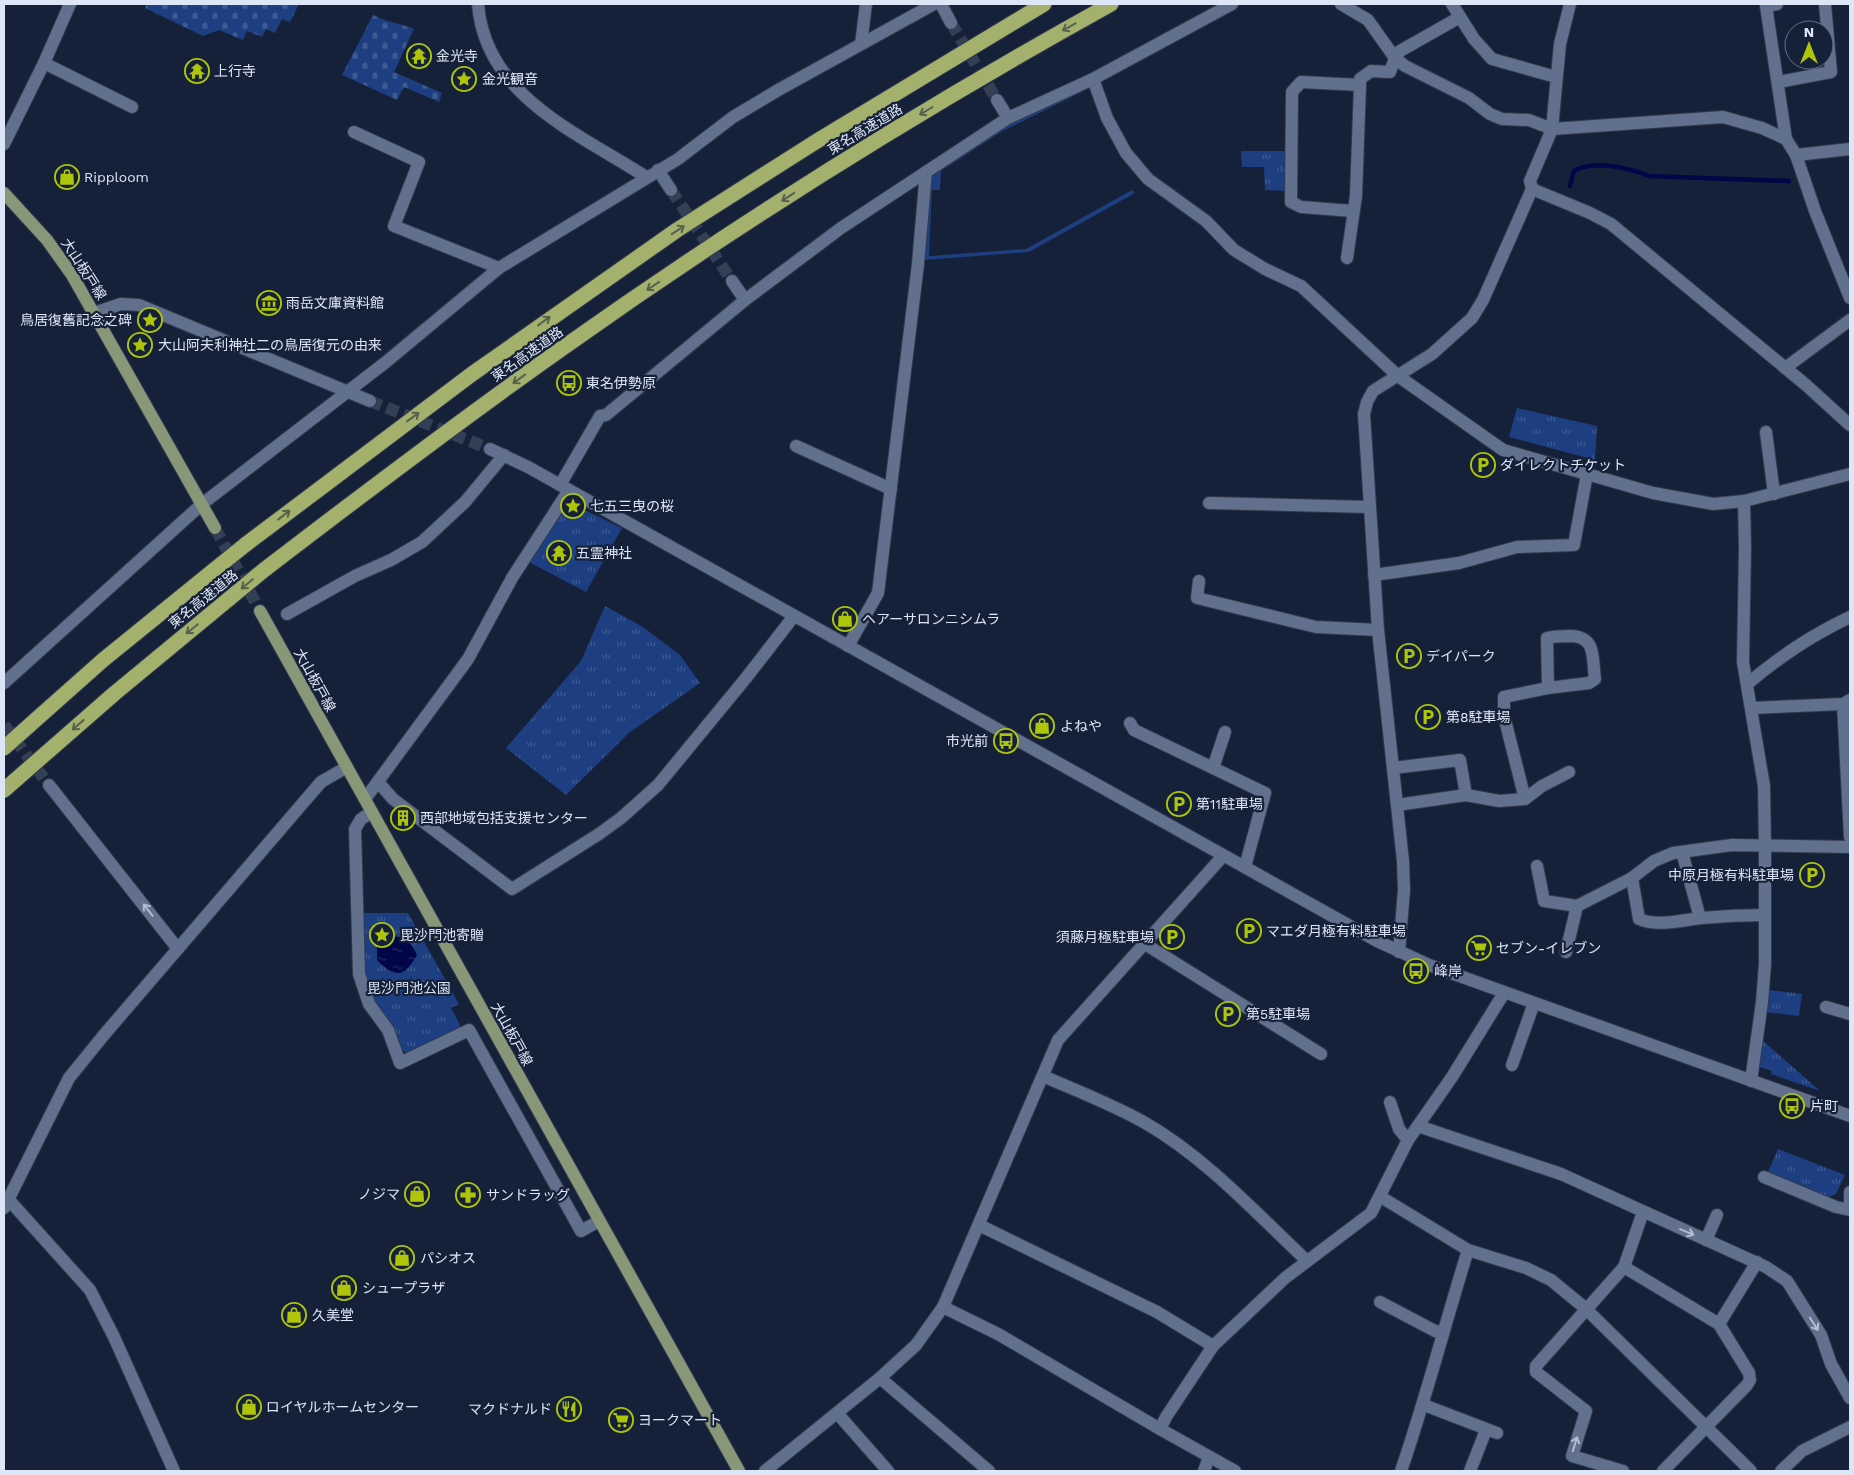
<svg xmlns="http://www.w3.org/2000/svg" width="1854" height="1475" viewBox="0 0 1854 1475" font-family="'Work Sans','Noto Sans JP',sans-serif">
  <style>
    .grass { fill: url(#grass-tufts) }
    .cemetery { fill: url(#cemetery-stones) }
    .garden { fill: #1d3e80 }
    .water { fill: url(#water-ripples) }
    .lines { fill: none; stroke-linecap: round; stroke-linejoin: round }
    .stream { stroke: #000647; stroke-width: 4.5 }
    .minor-tunnel { stroke: #333f54; stroke-width: 12; stroke-dasharray: 12 6; stroke-linecap: butt }
    .major-tunnel { stroke: #333f54; stroke-width: 12; stroke-dasharray: 12 6; stroke-linecap: butt }
    .minor-casing { stroke: #323a4e; stroke-width: 14 }
    .major-casing { stroke: #323a4e; stroke-width: 14 }
    .highway-casing { stroke: #323a4e; stroke-width: 17 }
    .minor { stroke: #61708c; stroke-width: 12 }
    .major { stroke: #899779; stroke-width: 12 }
    .highway { stroke: #a3b16c; stroke-width: 15 }
    .highway-bridge-casing { stroke: #323a4e; stroke-width: 17; stroke-linecap: butt }
    .highway-bridge { stroke: #a3b16c; stroke-width: 15 }
    .oneway { stroke: #55624f }
    .oneway2 { stroke: #b2bdd1 }
    .labels { text-anchor: middle; stroke-width: 4.5; stroke-linejoin: round; paint-order: stroke }
    .poi-label { font-size: 14px; fill: #dde6f6; stroke: #152138; text-anchor: start }
    .street-label { font-size: 14px; fill: #dde6f6; stroke: #152138 }
    .park-label { font-size: 14px; fill: #d5e0f3; stroke: #152138 }
  </style>
  <defs>
    <pattern id="grass-tufts" width="24" height="20" patternUnits="userSpaceOnUse" patternTransform="scale(1.25)"><rect width="24" height="20" fill="#1d3e80"/><path d="M3 7l-1-3M5 7V3M7 7l1-3M15 17l-1-3M17 17v-4M19 17l1-3" fill="none" stroke="#3d5a93"/></pattern>
    <pattern id="cemetery-stones" width="16" height="16" patternUnits="userSpaceOnUse" patternTransform="scale(1.25)"><rect width="16" height="16" fill="#1d3e80"/><path d="M2 7V4a2 2 0 0 1 4 0v3zM10 15v-3a2 2 0 0 1 4 0v3z" fill="#3d5a93"/></pattern>
    <pattern id="water-ripples" width="26" height="14" patternUnits="userSpaceOnUse" patternTransform="scale(1.25)"><rect width="26" height="14" fill="#000647"/><path d="M2 4q2-2 4 0t4 0M15 11q2-2 4 0t4 0" fill="none" stroke="#252a62"/></pattern>
  </defs>
  <rect width="100%" height="100%" fill="#152138"/>
  <g class="grass">
    <path d="M1241,151H1286V191L1265,190L1264,167H1242Z"/>
    <path d="M1517,408L1597,426L1595,460L1509,437Z"/>
    <path d="M566,501L622,528L586,592L529,562Z"/>
    <path d="M605,606L643,627L680,655L700,683L630,732L566,795L506,748L581,661Z"/>
    <path d="M361,913H408L459,1004L451,1008L460,1025L458,1031L407,1054L402,1049L374,1003L362,974Z"/>
    <path d="M1769,990L1802,994L1799,1016L1766,1012Z"/>
    <path d="M1762,1040L1820,1091L1771,1074L1772,1071L1758,1066Z"/>
    <path d="M1778,1149L1845,1175L1836,1194L1829,1197L1768,1172Z"/>
  </g>
  <g class="cemetery">
    <path d="M147,4H299L290,22L282,19L275,33L266,29L262,37L247,31L243,40L219,30L203,36L145,8Z"/>
    <path d="M373,15C386,22 400,23 414,29L394,72L442,93L439,102L404,87L397,100L342,75Z"/>
  </g>
  <path class="garden" d="M1076,91L1082,92L1001,132L941,171L940,190H932L929,256L1026,249L1132,190L1135,193L1029,252L924,260L929,175L999,129Z"/>
  <path class="water" d="M384,936C403,936 409,938 417,955C404,978 395,978 377,960V947Z"/>
  <g class="lines">
    <path class="stream" d="M1570,186L1574,171C1593,159 1629,168 1649,176L1789,181"/>
    <g class="minor-tunnel">
      <path d="M951,23L997,100"/>
      <path d="M671,190L732,281"/>
      <path d="M370,401L490,449"/>
      <path d="M4,725L49,785"/>
    </g>
    <path class="major-tunnel" d="M215,528L260,611"/>
    <defs>
      <g id="minor">
        <path d="M478,4C485,96 578,133 646,177"/>
        <path d="M941,4L951,23"/>
        <path d="M1341,4L1368,20L1395,58L1405,66L1469,98L1490,114L1502,119L1529,120L1552,129L1723,117L1762,128L1786,139L1796,155L1815,211L1850,298"/>
        <path d="M1452,4L1474,39L1492,59L1556,77"/>
        <path d="M1777,4L1766,6L1786,139"/>
        <path d="M861,44L866,4"/>
        <path d="M44,63L132,107"/>
        <path d="M1093,79L1107,118L1126,153L1148,179L1206,221L1234,250L1265,269L1301,286L1398,376L1503,450L1653,493L1713,504L1744,501L1850,474"/>
        <path d="M1778,82L1831,72L1825,4"/>
        <path d="M997,100L1008,118"/>
        <path d="M354,132L419,162L394,226L499,268"/>
        <path d="M4,144L44,63L70,4"/>
        <path d="M1796,155L1850,149"/>
        <path d="M658,170L671,190"/>
        <path d="M1532,189L1590,213L1611,224L1806,385L1850,425"/>
        <path d="M1353,211L1301,207L1291,202L1292,92L1301,82L1360,85V79L1371,71L1390,72L1395,58L1400,51L1460,17"/>
        <path d="M1347,258L1356,196L1360,85"/>
        <path d="M732,281L745,300"/>
        <path d="M94,313L121,304L139,305L370,401"/>
        <path d="M1785,368L1850,320"/>
        <path d="M1766,432L1774,494"/>
        <path d="M796,446L891,489"/>
        <path d="M490,449L528,467L1377,941L1429,965L1850,1116"/>
        <path d="M560,485L600,416L606,415L745,300L841,228L1008,118L1093,79L1232,4"/>
        <path d="M1744,501L1745,548L1743,662L1764,786L1765,846V964L1762,1002L1751,1081"/>
        <path d="M1209,503L1370,507"/>
        <path d="M1374,575L1459,563L1517,547L1574,545L1587,474"/>
        <path d="M1199,581L1197,598L1316,627L1378,630"/>
        <path d="M287,614L355,576L391,560L422,542L465,502L504,455"/>
        <path d="M848,646L878,593L918,264L926,172"/>
        <path d="M4,683L202,504L386,362L499,268L678,159L733,117L780,89L934,4"/>
        <path d="M1747,684C1781,656 1810,636 1850,617"/>
        <path d="M1843,704L1850,837"/>
        <path d="M1751,708L1843,704L1850,700"/>
        <path d="M1130,723L1134,730L1265,793L1245,867"/>
        <path d="M1213,768L1225,732"/>
        <path d="M1393,768L1460,760L1466,795"/>
        <path d="M378,782L393,799L512,889L599,834L621,818L658,785L746,678L794,616"/>
        <path d="M49,785L178,949"/>
        <path d="M365,799L468,659L512,578L569,490"/>
        <path d="M1525,799L1504,716V697L1548,688L1589,683L1595,679C1592,659 1597,637 1571,636C1563,636 1555,636 1547,638L1548,688"/>
        <path d="M1397,805L1466,795L1499,801L1525,799L1542,786L1569,772"/>
        <path d="M372,812L361,819L355,829L359,974L369,1004L388,1030L400,1063L469,1030L581,1231L599,1221"/>
        <path d="M1682,852L1700,918"/>
        <path d="M1537,866L1544,901L1577,906"/>
        <path d="M1632,878L1639,919C1658,927 1682,920 1702,918C1723,916 1744,915 1765,915"/>
        <path d="M1145,944L1321,1054"/>
        <path d="M1399,952L1404,890L1403,861L1378,630L1364,414L1367,402L1373,391L1432,354L1472,318L1483,300L1532,189L1530,181L1552,129L1560,44L1570,4"/>
        <path d="M1566,952L1577,906L1632,878L1654,861L1673,853L1732,845L1850,847"/>
        <path d="M1826,1007L1850,1014"/>
        <path d="M1512,1065L1534,1003"/>
        <path d="M1043,1076C1077,1091 1114,1105 1147,1124C1207,1159 1257,1214 1307,1261"/>
        <path d="M1390,1102L1399,1129L1408,1140"/>
        <path d="M1418,1126L1561,1174L1766,1267L1787,1281L1821,1335L1831,1364L1850,1398"/>
        <path d="M1764,1177L1836,1207L1850,1210"/>
        <path d="M1850,1192V1203"/>
        <path d="M1381,1197L1468,1250L1526,1268L1551,1280L1585,1308L1751,1471"/>
        <path d="M9,1200L90,1290L114,1337L174,1471"/>
        <path d="M4,1208L69,1078L103,1036L321,782L347,767"/>
        <path d="M979,1225L1157,1312L1213,1346"/>
        <path d="M1706,1240L1717,1215"/>
        <path d="M1624,1267L1719,1324L1749,1373L1750,1380L1747,1385L1663,1471"/>
        <path d="M1380,1302L1435,1331L1442,1332"/>
        <path d="M943,1307L998,1334L1160,1429"/>
        <path d="M1719,1324L1757,1262"/>
        <path d="M880,1378L989,1471"/>
        <path d="M1424,1405L1497,1433"/>
        <path d="M837,1413L888,1471"/>
        <path d="M765,1471L880,1378L916,1345L943,1307L1058,1040L1223,856"/>
        <path d="M1204,1471L1209,1457"/>
        <path d="M1235,1471L1160,1429L1166,1417L1213,1346L1285,1278L1371,1213L1408,1140L1452,1077L1504,993"/>
        <path d="M1401,1471C1426,1398 1445,1324 1468,1250"/>
        <path d="M1470,1471L1486,1430"/>
        <path d="M1623,1471L1572,1456L1586,1411L1536,1372V1366L1624,1267L1643,1212"/>
        <path d="M1781,1471L1802,1451L1850,1427"/>
      </g>
      <g id="major">
        <path d="M4,193L47,240L72,275L215,528"/>
        <path d="M260,611L739,1471"/>
      </g>
      <g id="highway">
        <path d="M245,545L472,374L677,230L817,141L1044,4"/>
        <path d="M264,570C363,494 462,419 564,347C740,222 923,108 1111,4"/>
        <path d="M4,748L103,660L214,570"/>
        <path d="M4,790L115,693L230,598"/>
      </g>
    </defs>
    <use href="#minor" class="minor-casing"/>
    <use href="#major" class="major-casing"/>
    <use href="#highway" class="highway-casing"/>
    <use href="#minor" class="minor"/>
    <use href="#major" class="major"/>
    <use href="#highway" class="highway"/>
    <defs>
      <g id="highway-bridge">
        <path d="M214,570L245,545"/>
        <path d="M230,598L264,570"/>
      </g>
    </defs>
    <use href="#highway-bridge" class="highway-bridge-casing"/>
    <use href="#highway-bridge" class="highway-bridge"/>
  </g>
  <defs><path id="oneway-shaft" d="M-6 0H5M1.5-3L5.5 0L1.5 3" fill="none" stroke-width="1.6" stroke-linecap="round" stroke-linejoin="round" transform="scale(1.25)"/></defs>
  <g class="oneway">
    <use href="#oneway-shaft" transform="translate(1069 27) rotate(151)"/>
    <use href="#oneway-shaft" transform="translate(926 111) rotate(149)"/>
    <use href="#oneway-shaft" transform="translate(788 197) rotate(147)"/>
    <use href="#oneway-shaft" transform="translate(678 230) rotate(-33)"/>
    <use href="#oneway-shaft" transform="translate(653 286) rotate(146)"/>
    <use href="#oneway-shaft" transform="translate(544 321) rotate(-36)"/>
    <use href="#oneway-shaft" transform="translate(519 379) rotate(144)"/>
    <use href="#oneway-shaft" transform="translate(413 417) rotate(-36)"/>
    <use href="#oneway-shaft" transform="translate(284 515) rotate(-38)"/>
    <use href="#oneway-shaft" transform="translate(247 584) rotate(140)"/>
    <use href="#oneway-shaft" transform="translate(192 629) rotate(141)"/>
    <use href="#oneway-shaft" transform="translate(78 725) rotate(139)"/>
  </g>
  <g class="oneway2">
    <use href="#oneway-shaft" transform="translate(148 910) rotate(-128)"/>
    <use href="#oneway-shaft" transform="translate(1687 1232) rotate(23)"/>
    <use href="#oneway-shaft" transform="translate(1814 1324) rotate(57)"/>
    <use href="#oneway-shaft" transform="translate(1575 1444) rotate(-73)"/>
  </g>
  <defs>
    <symbol id="temple-ring" viewBox="-11 -11 22 22"><circle r="9.5" fill="#152138" stroke="#aec509" stroke-width="1.5"/><path d="M0-6L5-2H3V0L6.5 2.5H4V6H1.5V3h-3V6H-4V2.5H-6.5L-3 0V-2H-5Z" fill="#aec509"/></symbol>
    <symbol id="sight-ring" viewBox="-11 -11 22 22"><circle r="9.5" fill="#152138" stroke="#aec509" stroke-width="1.5"/><path d="M0-6L1.8-2.2L6-1.7L2.9 1.2L3.7 5.4L0 3.3L-3.7 5.4L-2.9 1.2L-6-1.7L-1.8-2.2Z" fill="#aec509"/></symbol>
    <symbol id="shop-ring" viewBox="-11 -11 22 22"><circle r="9.5" fill="#152138" stroke="#aec509" stroke-width="1.5"/><path d="M-5-2.5h2.3a2.7 3.5 0 0 1 5.4 0H5L5.5 6h-11ZM-1.5-2.5h3a1.5 2.3 0 0 0-3 0Z" fill="#aec509"/></symbol>
    <symbol id="museum-ring" viewBox="-11 -11 22 22"><circle r="9.5" fill="#152138" stroke="#aec509" stroke-width="1.5"/><path d="M0-6L6-3V-2H-6V-3ZM-5-1h2V3h-2ZM-1-1h2V3h-2ZM3-1h2V3H3ZM-6 4H6V6H-6Z" fill="#aec509"/></symbol>
    <symbol id="bus-ring" viewBox="-11 -11 22 22"><circle r="9.5" fill="#152138" stroke="#aec509" stroke-width="1.5"/><path d="M-5-6H5V4H4V6H2V4H-2V6H-4V4H-5ZM-3.5-4V0h7V-4ZM-3.5 1.2v1.5H-2V1.2ZM2 1.2v1.5H3.5V1.2Z" fill="#aec509"/></symbol>
    <symbol id="parking-ring" viewBox="-11 -11 22 22"><circle r="9.5" fill="#152138" stroke="#aec509" stroke-width="1.5"/><path d="M-3.5-5.5H1a3.5 3.5 0 0 1 0 7H-1V5.5H-3.5ZM-1-3.4V-.6H.8a1.4 1.4 0 0 0 0-2.8Z" fill="#aec509"/></symbol>
    <symbol id="building-ring" viewBox="-11 -11 22 22"><circle r="9.5" fill="#152138" stroke="#aec509" stroke-width="1.5"/><path d="M-4-6H4V6H1V3H-1V6H-4ZM-2.5-4.3h1.7v1.8h-1.7ZM.8-4.3h1.7v1.8H.8ZM-2.5-1h1.7V.8h-1.7ZM.8-1h1.7V.8H.8Z" fill="#aec509"/></symbol>
    <symbol id="supermarket-ring" viewBox="-11 -11 22 22"><circle r="9.5" fill="#152138" stroke="#aec509" stroke-width="1.5"/><path d="M-6-5.5h2.5l.6 2H6L4.5 2H-2.5L-4.4-4H-6ZM-1.5 3.2a1.3 1.3 0 1 0 .1 0ZM3 3.2a1.3 1.3 0 1 0 .1 0Z" fill="#aec509"/></symbol>
    <symbol id="pharmacy-ring" viewBox="-11 -11 22 22"><circle r="9.5" fill="#152138" stroke="#aec509" stroke-width="1.5"/><path d="M-2-6h4v4h4v4h-4v4h-4v-4h-4v-4h4Z" fill="#aec509"/></symbol>
    <symbol id="restaurant-ring" viewBox="-11 -11 22 22"><circle r="9.5" fill="#152138" stroke="#aec509" stroke-width="1.5"/><path d="M-5-6h1v4h1v-4h1v4h1v-4h1v5L-1.5 .5V6h-2V.5L-5-1ZM5-6V6H3V1.5H1.5Q1.5-4 5-6Z" fill="#aec509"/></symbol>
  </defs>
  <g fill-rule="evenodd">
    <use href="#temple-ring" x="405" y="42" width="28" height="28"/>
    <use href="#temple-ring" x="183" y="57" width="28" height="28"/>
    <use href="#sight-ring" x="450" y="65" width="28" height="28"/>
    <use href="#shop-ring" x="53" y="163" width="28" height="28"/>
    <use href="#museum-ring" x="255" y="289" width="28" height="28"/>
    <use href="#sight-ring" x="136" y="306" width="28" height="28"/>
    <use href="#sight-ring" x="126" y="331" width="28" height="28"/>
    <use href="#bus-ring" x="555" y="369" width="28" height="28"/>
    <use href="#parking-ring" x="1469" y="451" width="28" height="28"/>
    <use href="#sight-ring" x="559" y="492" width="28" height="28"/>
    <use href="#temple-ring" x="545" y="539" width="28" height="28"/>
    <use href="#shop-ring" x="831" y="605" width="28" height="28"/>
    <use href="#parking-ring" x="1395" y="642" width="28" height="28"/>
    <use href="#parking-ring" x="1414" y="703" width="28" height="28"/>
    <use href="#shop-ring" x="1028" y="712" width="28" height="28"/>
    <use href="#bus-ring" x="992" y="727" width="28" height="28"/>
    <use href="#parking-ring" x="1165" y="790" width="28" height="28"/>
    <use href="#building-ring" x="389" y="804" width="28" height="28"/>
    <use href="#parking-ring" x="1798" y="861" width="28" height="28"/>
    <use href="#parking-ring" x="1235" y="917" width="28" height="28"/>
    <use href="#sight-ring" x="368" y="921" width="28" height="28"/>
    <use href="#parking-ring" x="1158" y="923" width="28" height="28"/>
    <use href="#supermarket-ring" x="1465" y="934" width="28" height="28"/>
    <use href="#bus-ring" x="1402" y="957" width="28" height="28"/>
    <use href="#parking-ring" x="1214" y="1000" width="28" height="28"/>
    <use href="#bus-ring" x="1778" y="1092" width="28" height="28"/>
    <use href="#shop-ring" x="403" y="1180" width="28" height="28"/>
    <use href="#pharmacy-ring" x="454" y="1181" width="28" height="28"/>
    <use href="#shop-ring" x="388" y="1244" width="28" height="28"/>
    <use href="#shop-ring" x="330" y="1274" width="28" height="28"/>
    <use href="#shop-ring" x="280" y="1301" width="28" height="28"/>
    <use href="#shop-ring" x="235" y="1393" width="28" height="28"/>
    <use href="#restaurant-ring" x="555" y="1395" width="28" height="28"/>
    <use href="#supermarket-ring" x="607" y="1406" width="28" height="28"/>
  </g>
  <g class="labels">
    <g class="poi-label">
      <text x="436" y="61">金光寺</text>
      <text x="214" y="76">上行寺</text>
      <text x="482" y="84">金光観音</text>
      <text x="84" y="182">Ripploom</text>
      <text x="286" y="308">雨岳文庫資料館</text>
      <text x="132" y="325" text-anchor="end">鳥居復舊記念之碑</text>
      <text x="158" y="350">大山阿夫利神社二の鳥居復元の由来</text>
      <text x="586" y="388">東名伊勢原</text>
      <text x="1500" y="470">ダイレクトチケット</text>
      <text x="590" y="511">七五三曳の桜</text>
      <text x="576" y="558">五霊神社</text>
      <text x="862" y="624">ヘアーサロンニシムラ</text>
      <text x="1426" y="661">デイパーク</text>
      <text x="1446" y="722">第8駐車場</text>
      <text x="1060" y="731">よねや</text>
      <text x="988" y="746" text-anchor="end">市光前</text>
      <text x="1196" y="809">第11駐車場</text>
      <text x="420" y="823">西部地域包括支援センター</text>
      <text x="1794" y="880" text-anchor="end">中原月極有料駐車場</text>
      <text x="1266" y="936">マエダ月極有料駐車場</text>
      <text x="400" y="940">毘沙門池寄贈</text>
      <text x="1154" y="942" text-anchor="end">須藤月極駐車場</text>
      <text x="1496" y="953">セブン-イレブン</text>
      <text x="1434" y="976">峰岸</text>
      <text x="1246" y="1019">第5駐車場</text>
      <text x="1810" y="1111">片町</text>
      <text x="400" y="1199" text-anchor="end">ノジマ</text>
      <text x="486" y="1200">サンドラッグ</text>
      <text x="420" y="1263">パシオス</text>
      <text x="362" y="1293">シュープラザ</text>
      <text x="312" y="1320">久美堂</text>
      <text x="266" y="1412">ロイヤルホームセンター</text>
      <text x="552" y="1414" text-anchor="end">マクドナルド</text>
      <text x="638" y="1425">ヨークマート</text>
    </g>
    <g class="street-label">
      <text transform="translate(865 129) rotate(-31)" y="5">東名高速道路</text>
      <text transform="translate(84 269) rotate(57)" y="5">大山板戸線</text>
      <text transform="translate(527 354) rotate(-35)" y="5">東名高速道路</text>
      <text transform="translate(203 599) rotate(-39)" y="5">東名高速道路</text>
      <text transform="translate(315 680) rotate(61)" y="5">大山板戸線</text>
      <text transform="translate(512 1034) rotate(61)" y="5">大山板戸線</text>
    </g>
    <g class="park-label">
      <text x="409" y="993">毘沙門池公園</text>
    </g>
  </g>
  <rect width="1854" height="1475" fill="none" stroke="#dde6f6" stroke-width="10"/>
  <g transform="translate(1809 45)"><circle r="24" fill="#152138" stroke="#657084"/>
  <path d="M0-4L9 19L0 12L-9 19Z" fill="#aec509"/>
  <text y="-8" font-size="14" font-weight="bold" text-anchor="middle" fill="#dde6f6">N</text>
  </g>
</svg>
